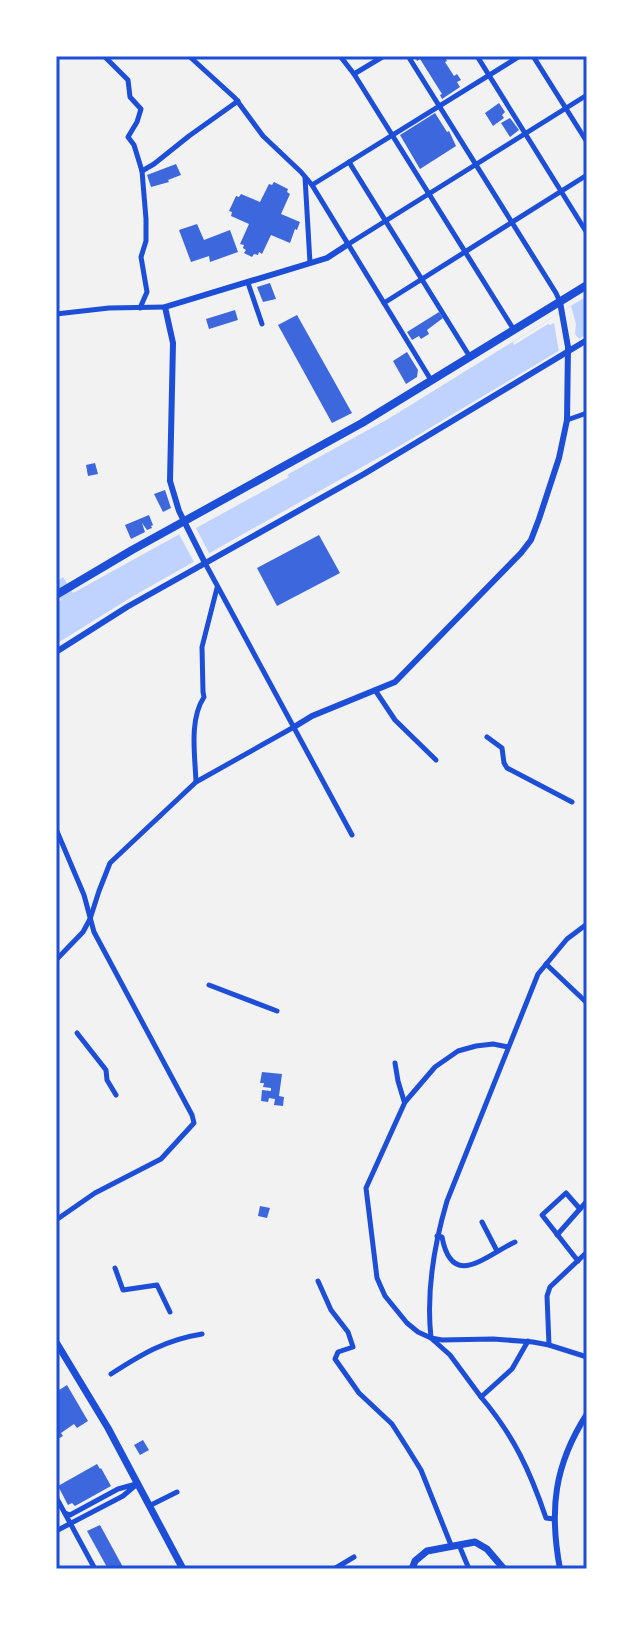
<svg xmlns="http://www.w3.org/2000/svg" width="643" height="1625" viewBox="0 0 643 1625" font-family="Raleway,sans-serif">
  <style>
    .water { fill: #bfd3fe }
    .pier { fill: #f2f2f2 }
    .building { fill: #3d67dc }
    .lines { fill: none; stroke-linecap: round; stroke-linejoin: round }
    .minor { stroke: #1d4ed8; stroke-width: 5 }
    .tertiary { stroke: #1d4ed8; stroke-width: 6 }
    .primary { stroke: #1d4ed8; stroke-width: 7 }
    .trunk { stroke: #1d4ed8; stroke-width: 8 }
    .neatline { fill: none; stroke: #1d4ed8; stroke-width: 3 }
  </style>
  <rect width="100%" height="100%" fill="#f2f2f2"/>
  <path class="water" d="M587,296V334L403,444L135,595L56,644V604L61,600L56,591V582L63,577L73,593L388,419Z"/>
  <g class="pier">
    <path d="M571,306L576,324L575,334L580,340L559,352L554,323L550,325L548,324L514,345L513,342Z"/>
    <path d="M287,474L289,477L196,528L210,555L195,564L179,534Z"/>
  </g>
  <g class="building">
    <path d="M415,56L445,57L447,61L445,62L454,76L457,74L461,80L457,82L460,87L442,99L440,95L442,94L420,59L417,61Z"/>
    <path d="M499,103L505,112L502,115L504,118L493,126L485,113Z"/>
    <path d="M435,113L447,132L449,131L456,146L420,169L400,135Z"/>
    <path d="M510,118L519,130L510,137L501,123Z"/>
    <path d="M176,164L181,175L168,180L169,182L151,187L147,175Z"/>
    <path d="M274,182L288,189L287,192L290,194L281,214L300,222L297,230L295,229L290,243L271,235L262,254L259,252L258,255L254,254L252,257L244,253L246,250L243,248L244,245L240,244L249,224L231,216L232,212L229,211L236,196L239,197L241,194L260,202L269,184L272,185Z"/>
    <path d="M197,224L204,240L230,230L238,252L210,262L209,256L191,262L179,230Z"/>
    <path d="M270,283L276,299L263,302L257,287Z"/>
    <path d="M235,310L238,320L209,329L206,319Z"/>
    <path d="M439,312L443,318L427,330L429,334L421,339L419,336L412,340L407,332Z"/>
    <path d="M297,315L352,413L332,423L278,325Z"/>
    <path d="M407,352L418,370L417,377L406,384L393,361Z"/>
    <path d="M95,463L98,474L88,476L86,465Z"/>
    <path d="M165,490L171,508L163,512L154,494Z"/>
    <path d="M149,515L153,525L151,526L152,528L147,530L142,523L145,532L131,539L125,525Z"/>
    <path d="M319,535L340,573L277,606L257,568Z"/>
    <path d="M262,1072L282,1074L279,1096L284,1097L283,1106L274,1105L275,1099L269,1098L268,1102L261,1101L262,1090L271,1091V1088L263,1087L264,1083H260Z"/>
    <path d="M260,1206L270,1208L267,1218L258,1216Z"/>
    <path d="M67,1385L88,1421L77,1428L74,1424L61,1433L63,1436L56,1440V1392Z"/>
    <path d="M143,1440L149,1450L140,1455L134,1445Z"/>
    <path d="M97,1464L100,1469L101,1468L111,1486L75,1506L72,1503L68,1505L58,1486Z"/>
    <path d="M100,1525L124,1569H108L87,1531Z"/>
  </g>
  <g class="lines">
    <g class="minor">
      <path d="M104,56L128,80L130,97L141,109L137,122L128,137L134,145L142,171L146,219V241L141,257L147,292L140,308"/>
      <path d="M189,56L235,98L263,136L301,172L312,185L431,380"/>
      <path d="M340,56L354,74L514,330"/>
      <path d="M408,56L556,293L560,302"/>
      <path d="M477,56L587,233"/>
      <path d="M533,56L587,142"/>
      <path d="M354,74L384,56"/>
      <path d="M349,162L470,357"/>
      <path d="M142,171L154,164L189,136L238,101"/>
      <path d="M305,177L310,263"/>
      <path d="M312,185L520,56"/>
      <path d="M347,245L587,95"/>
      <path d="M248,283L262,324"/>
      <path d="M384,303L587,175"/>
      <path d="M56,314L109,308L165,307"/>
      <path d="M567,420L587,413"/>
      <path d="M205,563L352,835"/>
      <path d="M375,690L395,720L436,760"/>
      <path d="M487,737L502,748L504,763L507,768L572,802"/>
      <path d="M196,782C195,755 189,720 204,697L203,692L202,647L217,588"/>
      <path d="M56,829L84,895L94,932L192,1115L194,1123L161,1159L95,1193L56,1220"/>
      <path d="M56,960L83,932L90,919L99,891L110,863L196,782L294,727"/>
      <path d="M546,964L587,1003"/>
      <path d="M209,985L277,1011"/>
      <path d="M77,1033L106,1070L107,1080L116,1095"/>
      <path d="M508,1047L493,1044L476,1046L458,1051L435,1067L405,1102L366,1188L377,1278L385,1296L407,1323L418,1332L431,1338L442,1340L493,1339L533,1342L549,1345L587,1357"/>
      <path d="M395,1063L398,1081L404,1101"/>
      <path d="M482,1222L497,1251"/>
      <path d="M557,1235L587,1201"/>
      <path d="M437,1236L442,1237C452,1290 485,1256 515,1242"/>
      <path d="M578,1261L542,1215L566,1193L580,1209"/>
      <path d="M115,1268L123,1290L157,1285L170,1312"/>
      <path d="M318,1281L331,1310L348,1332L353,1347L338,1352L335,1359L359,1393L392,1424L408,1449L421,1470L451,1545"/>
      <path d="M528,1341L512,1369L481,1397L450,1355L431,1338C426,1292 434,1245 447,1201L538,974L567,939L587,924"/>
      <path d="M549,1345L547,1296L550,1287L587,1252"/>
      <path d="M111,1374C142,1354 165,1340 202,1334"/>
      <path d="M481,1397C514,1436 530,1471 546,1518L554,1519"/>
      <path d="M56,1497L95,1569"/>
      <path d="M149,1506L177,1492"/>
      <path d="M65,1513L70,1515L118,1489L136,1484"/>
      <path d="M56,1531L123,1496L137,1484"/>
      <path d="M459,1545L469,1569"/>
      <path d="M334,1569L354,1557"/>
    </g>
    <g class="tertiary">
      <path d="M205,563L179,511L170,481L173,343L165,307L327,258L347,245"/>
      <path d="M56,652L127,607L364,474L587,340"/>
      <path d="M294,727L312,716L395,682L521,553L531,540L539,519L559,458L567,420L568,347L560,302"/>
      <path d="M560,1569C549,1510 554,1465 587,1414"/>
    </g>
    <g class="primary">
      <path d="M56,1342L108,1428L183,1569"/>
      <path d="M412,1569L415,1561L427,1551L475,1542L487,1549L504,1569"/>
    </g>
    <path class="trunk" d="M56,595L132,550L362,423L587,285"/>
  </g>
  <rect width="643" height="1625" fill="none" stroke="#ffffff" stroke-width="116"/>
  <rect x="58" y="58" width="527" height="1509" class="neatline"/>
</svg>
